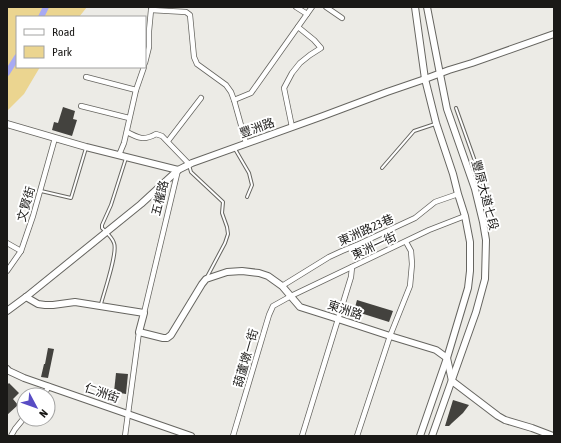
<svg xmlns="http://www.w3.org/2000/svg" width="561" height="443" viewBox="0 0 561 443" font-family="'Asap Condensed','Noto Sans TC',sans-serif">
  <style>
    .green { fill: #ebd590 }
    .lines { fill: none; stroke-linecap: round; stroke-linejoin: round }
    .canal { stroke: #a8aaf3; stroke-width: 6 }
    .building { fill: #43423e }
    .lane-casing { stroke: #666560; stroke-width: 4 }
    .street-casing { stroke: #666560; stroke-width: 6 }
    .secondary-casing { stroke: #666560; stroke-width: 8 }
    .lane { stroke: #fff; stroke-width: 2 }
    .street { stroke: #fff; stroke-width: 4.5 }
    .secondary { stroke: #fff; stroke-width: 6 }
    .labels { text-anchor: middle; stroke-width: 4; stroke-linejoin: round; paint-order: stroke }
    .street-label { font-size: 12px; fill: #1a1917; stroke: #fff }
  </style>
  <rect width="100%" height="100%" fill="#ecebe6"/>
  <path class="green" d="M9,7H87L79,17H17V67H40L24,94L7,111V10Z"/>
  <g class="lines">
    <g class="canal">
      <path d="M41,17L46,7"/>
      <path d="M7,73L17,57"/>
    </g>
  </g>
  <g class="building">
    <path d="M63,107L75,111L73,119L77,120L72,136L52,130L54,122L58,123Z"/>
    <path d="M357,300L393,311L389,322L354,311Z"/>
    <path d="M48,348L54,349L48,378L41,377L44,364H45Z"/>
    <path d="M116,373L128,374L126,394L114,392Z"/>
    <path d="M9,383L19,393L13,399L18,405L7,415V385Z"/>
    <path d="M453,400L469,405L463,413L452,423L449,426H445Z"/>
  </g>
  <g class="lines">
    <defs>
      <g id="lane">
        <path d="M456,108L492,209"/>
        <path d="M235,149L249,173L252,185L247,197"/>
        <path d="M189,165L191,172L223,202L222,213L227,227L228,234L225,243L207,277"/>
        <path d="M382,168L414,131L435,124"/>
        <path d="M41,191L71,198L86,148"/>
        <path d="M101,304C104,292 118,253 114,243C112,237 106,232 102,228V225L111,205L126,158"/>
      </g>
      <g id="street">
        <path d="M296,7L307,14"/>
        <path d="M326,7L342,18"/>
        <path d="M151,10L186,12L190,15L194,57L197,64L226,85L231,92L234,100L246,143"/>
        <path d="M145,63L149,47V31L151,10"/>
        <path d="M86,77L136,90"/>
        <path d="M234,100L251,93L312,7"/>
        <path d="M81,106L129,118"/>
        <path d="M292,127L284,88L292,73L300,63L310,55L321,48L314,40L298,27"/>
        <path d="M127,132C138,138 144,141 156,134L162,136L189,164"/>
        <path d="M168,141L201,98"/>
        <path d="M119,155L124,143L136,90L144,67"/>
        <path d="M7,243L21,251"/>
        <path d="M7,271L21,251L33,216L55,138"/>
        <path d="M282,286L329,257L342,251L359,244L415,218L435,202L458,194"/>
        <path d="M144,313L178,170"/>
        <path d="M44,395L49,386"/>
        <path d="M11,436L15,429L24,418"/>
        <path d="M125,436L139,332"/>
        <path d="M233,436L266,325L269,315L273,306L291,296L429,230L465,216"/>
        <path d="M302,436L351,277L352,267"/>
        <path d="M357,436L390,336L410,286L412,264L411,251L406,242"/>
      </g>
      <g id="secondary">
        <path d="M415,7L425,79L436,123L453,174L458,194L465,216L470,242V271L468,288L447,358L420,436"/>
        <path d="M427,7L440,74L447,109L475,189L483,222L486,240L485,279L476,312L432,436"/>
        <path d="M7,124L55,138L86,147L178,170"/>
        <path d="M26,297L38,304L45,305H53L75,302L144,313L139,332L163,338H167L171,335L202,284L206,279L227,272L242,271L259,273L268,276L282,286L300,307L338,319L390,336L436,350L447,358L452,381L498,416L505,420L532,428L553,436"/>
        <path d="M7,311L26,297L141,204L178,170L192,163L323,116L387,92L425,79L449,70L472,63L554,34"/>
        <path d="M7,369L9,371L24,378L191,436"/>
      </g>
    </defs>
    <use href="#lane" class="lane-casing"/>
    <use href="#street" class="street-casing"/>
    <use href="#secondary" class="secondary-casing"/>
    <use href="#lane" class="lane"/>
    <use href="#street" class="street"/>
    <use href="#secondary" class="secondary"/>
  </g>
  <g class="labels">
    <g class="street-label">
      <text transform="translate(257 128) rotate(-19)" y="4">豐洲路</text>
      <text transform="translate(485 195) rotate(75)" y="4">豐原大道七段</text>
      <text transform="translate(160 198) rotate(-76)" y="4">五權路</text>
      <text transform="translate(26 204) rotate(-74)" y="4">文賢街</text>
      <text transform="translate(366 230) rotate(-24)" y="4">東洲路23巷</text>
      <text transform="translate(374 246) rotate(-25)" y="4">東洲一街</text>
      <text transform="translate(345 310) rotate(18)" y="4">東洲路</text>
      <text transform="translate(246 358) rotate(-74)" y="4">葫蘆墩一街</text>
      <text transform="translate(102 393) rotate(19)" y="4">仁洲街</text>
    </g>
  </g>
  <rect width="561" height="443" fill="none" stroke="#1a1917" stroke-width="16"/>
  <rect x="16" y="16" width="130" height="52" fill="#ffffff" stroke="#a3a3a2"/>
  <rect x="24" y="29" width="20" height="6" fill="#ffffff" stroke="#a3a3a2"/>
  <text x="52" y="36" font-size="12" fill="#1a1917">Road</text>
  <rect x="24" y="46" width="20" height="12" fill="#ebd590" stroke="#a3a3a2"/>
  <text x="52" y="56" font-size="12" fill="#1a1917">Park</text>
  <g transform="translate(36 407) rotate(131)"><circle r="19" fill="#ffffff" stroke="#a3a3a2"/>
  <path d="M0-3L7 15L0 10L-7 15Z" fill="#584cc4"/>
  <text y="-6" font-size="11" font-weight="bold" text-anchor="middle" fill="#1a1917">N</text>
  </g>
</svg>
